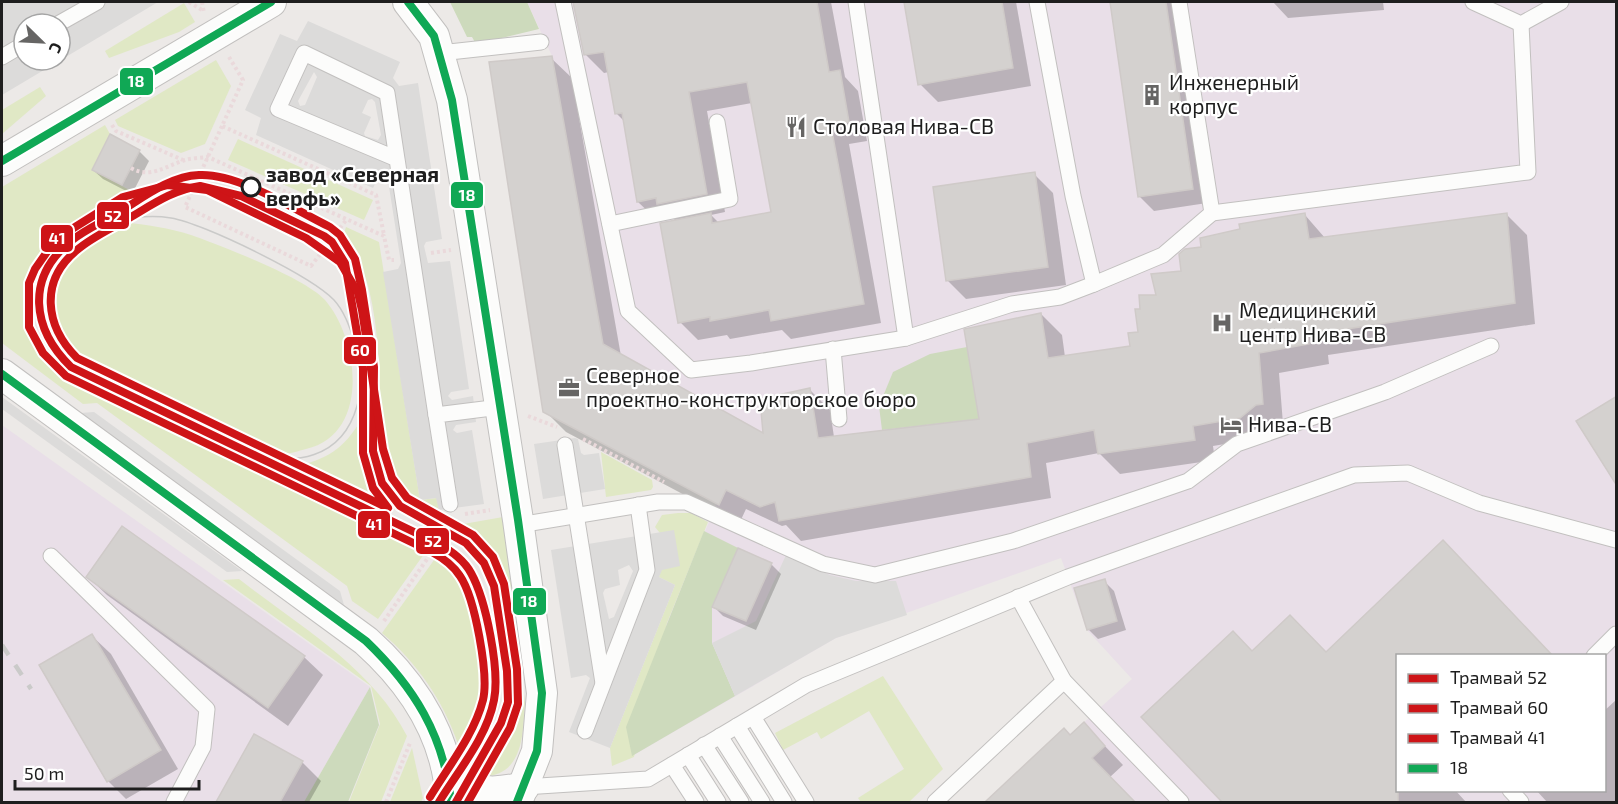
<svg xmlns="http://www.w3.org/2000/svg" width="1618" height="804" viewBox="0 0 1618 804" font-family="'Exo 2',sans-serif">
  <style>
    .industrial { fill: #e9dfe8; fill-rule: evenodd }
    .grass { fill: #e0e8c5 }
    .forest { fill: #cddabc }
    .parking { fill: #dcdbda; fill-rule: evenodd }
    .shadow { fill: #0003; fill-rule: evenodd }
    .building { fill: #d4d1cf; stroke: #cfcac8; stroke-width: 1.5 }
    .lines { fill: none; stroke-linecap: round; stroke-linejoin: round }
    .service-casing { stroke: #c2c0bf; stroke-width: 17 }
    .minor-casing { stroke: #c2c0bf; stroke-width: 32 }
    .path { stroke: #ead9db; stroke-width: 4; stroke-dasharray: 3 3; stroke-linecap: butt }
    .service { stroke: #fcfcfb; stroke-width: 15 }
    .minor { stroke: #fcfcfb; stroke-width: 30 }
    .tram { stroke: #cacac9; stroke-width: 1.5 }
    .rail { stroke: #cacac9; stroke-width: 4.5; stroke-dasharray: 12 12; stroke-linecap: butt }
    .bus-1-casing { stroke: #fff; stroke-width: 12 }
    .bus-1 { stroke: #10a855; stroke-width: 8 }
    .tram-1-casing { stroke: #fff; stroke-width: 12 }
    .tram-2-casing { stroke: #fff; stroke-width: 12 }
    .tram-3-casing { stroke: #fff; stroke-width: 12 }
    .tram-1 { stroke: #ce1417; stroke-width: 8 }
    .tram-2 { stroke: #ce1417; stroke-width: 8 }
    .tram-3 { stroke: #ce1417; stroke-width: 8 }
    .stop-dot { fill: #fff; stroke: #1e1e1e; stroke-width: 3 }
    .labels { text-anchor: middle; stroke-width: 4.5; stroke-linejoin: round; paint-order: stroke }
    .poi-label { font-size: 21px; fill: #1e1e1e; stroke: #fff; text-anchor: start }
    .stop-label { font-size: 21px; font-weight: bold; fill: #1e1e1e; stroke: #fff; text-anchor: start }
    .line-badge { stroke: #fff; stroke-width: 2 }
    .badge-label { font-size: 16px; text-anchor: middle; font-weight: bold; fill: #fff }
  </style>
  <rect width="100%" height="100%" fill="#ece9e7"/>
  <g class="industrial">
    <path d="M527,2H1616V802H985L1064,728L1071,734L1132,679L1087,630L1061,558L836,638L632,756L667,623L716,505L755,429L603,344L552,56ZM1398,656H1604V790H1398Z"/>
    <path d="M2,425L370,687L304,802H2Z"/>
  </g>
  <g class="grass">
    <path d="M184,3L195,22L179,32L109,58L105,51Z"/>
    <path d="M216,60L231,86L205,144L181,153L118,126L115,120Z"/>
    <path d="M40,87L46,96L2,134V110Z"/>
    <path d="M105,125L110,134L92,170L135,193C107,210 73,226 50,249C9,292 35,356 80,381L429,547L378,619L352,601L347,586L97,403L83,404L2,343V187Z"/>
    <path d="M238,139L373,200L364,220L228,160Z"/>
    <path d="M124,222C146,225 170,228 191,235C222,246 305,278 325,300C359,339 371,434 306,449C298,451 287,455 279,454C252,450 224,434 200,422C161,403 123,386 85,367C61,351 52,342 47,312C40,265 85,236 124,222Z"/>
    <path d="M346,227L379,242L420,500L437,498L441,521C417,510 394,497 384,470C376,446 379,418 379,393C379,340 375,276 344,233Z"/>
    <path d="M361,420L371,473L382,495L348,494L294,467C327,459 343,450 361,420Z"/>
    <path d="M601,452L652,480L653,487L651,490L606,497Z"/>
    <path d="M678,513H691L708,522L667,623L634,757L612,766L610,748L675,585L659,577L674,531L660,533L655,527L662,515Z"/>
    <path d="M503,517L525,703C523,731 524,771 489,776L482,773V769C493,750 507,729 513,708C520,677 505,587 489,559C481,544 467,534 452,526Z"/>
    <path d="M439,553L462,572L469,586L486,671L487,691L484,709L463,746L458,744C443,700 417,663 382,633Z"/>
    <path d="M239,579C298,625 373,668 407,736L381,802H349L380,724L371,686L223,580Z"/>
    <path d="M883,676L943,769L909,802H861L858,798L904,769L869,711L821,739L817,732L783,750L775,733Z"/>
    <path d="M412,748L423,798L421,802H390Z"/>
  </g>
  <g class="forest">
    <path d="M450,2H527L539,29L476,44L472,37H467Z"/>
    <path d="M967,347L979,419L882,430L879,406L893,372L930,354Z"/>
    <path d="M704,531L738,548L712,607V643L735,696L632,756L626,727Z"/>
    <path d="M370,687L379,725L348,802H304Z"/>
  </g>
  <g class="parking">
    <path d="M2,2H158L2,95ZM24,24H60V60H24Z"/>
    <path d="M308,21L400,62L393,78L399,86L418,83L442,239L426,242L424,246L428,263L450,261L469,389L451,392L448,396L452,400L473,396L476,422L456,425L453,430L457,433L472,430L484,504L439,510L436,498L420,500L383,272L398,269L401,263L387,174H380L373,188L256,135L261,118L245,110L280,34L297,41ZM314,72L317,77L305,105L300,106L298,101ZM372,99L375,102L381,135L378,140L365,136L364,133L371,117L362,113L368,100Z"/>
    <path d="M2,397L242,571L227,572L2,409Z"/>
    <path d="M94,412L340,591L344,605L80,413Z"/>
    <path d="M575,438L578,439L581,453L584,455L599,453L605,489L543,499L534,444Z"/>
    <path d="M674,530L680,566L662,570L659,577L675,585L610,748L569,732L590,678L586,675L571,678L551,550ZM629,565L633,571L614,617L609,619L603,593L605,589L620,585L618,570Z"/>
    <path d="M786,555L830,575L856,581H896L907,615L836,638L735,696L712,643L756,621Z"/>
  </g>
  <g class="shadow">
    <path d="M575,2H831L845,77L858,91L867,141L849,144L881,323L791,339L782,330L730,339L727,335L698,340L680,322L677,222L672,217L657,220L638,202L625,122L617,114L609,72L604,73L586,55ZM752,103L772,214L719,223L711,215L725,212L707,111Z"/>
    <path d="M905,2H1016L1031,86L938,102L920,84Z"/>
    <path d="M1111,2H1178L1207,203L1154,211L1139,196Z"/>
    <path d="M1273,2H1383L1384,10L1288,18Z"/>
    <path d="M551,58L572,78L621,356L765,436L810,390L830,410L834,437L980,420L1041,314L1062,335L1065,357L1132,347L1139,333L1141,310L1183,272L1203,248L1305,215L1325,238L1507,215L1527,235L1535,324L1328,355L1329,364L1279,373L1283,424L1261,438L1213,446L1215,460L1120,474L1099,453L1046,463L1051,498L801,541L786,525L782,526L746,509L739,524L566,432L545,411Z"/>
    <path d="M110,136L139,151L149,161L132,194L103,179L93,170Z"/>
    <path d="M1034,174L1053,193L1066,285L966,299L948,281Z"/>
    <path d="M123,528L304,657L323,675L288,726L107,595L88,577Z"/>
    <path d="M771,564L781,574L756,630L723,616L713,606Z"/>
    <path d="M1104,581L1114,591L1126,630L1098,639L1088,629Z"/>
    <path d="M92,636L111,654L178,769L126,799L108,781Z"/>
    <path d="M1252,653L1398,656V790H1455L1466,802H1224L1143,718Z"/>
    <path d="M1616,700V802H1547L1536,790H1604V711Z"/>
    <path d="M1064,730L1070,736L1102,743L1123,765L1110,777L1134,802H987Z"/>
    <path d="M255,736L302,762L321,781L309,802H218Z"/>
  </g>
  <g class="building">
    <path d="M573,2H817L829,72L840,70L849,122L831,126L864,304L771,321L769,310L710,321V317L678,323L660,223L711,213L712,223L771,212L747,82L689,92L707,194L657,204L656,198L637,202L622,113L615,114L604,52L584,55Z"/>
    <path d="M904,2H1002L1013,68L918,85Z"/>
    <path d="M1110,2H1166L1193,189L1138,197Z"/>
    <path d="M552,56L603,344L763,433L760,399L810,388L818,438L979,419L964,329L1041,313L1048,358L1130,346L1128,333L1138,332L1135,309H1140L1139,295H1156L1151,274L1181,271L1179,254L1185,249L1201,247L1200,238L1240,229L1239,224L1305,213L1309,239L1507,213L1515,303L1308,335L1309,344L1259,353L1263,404L1256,405L1240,418L1193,426L1195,440L1098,454L1094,430L1027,443L1031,477L779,521L775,502L760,507L726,490L719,505L543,412L489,62Z"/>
    <path d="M110,134L140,150L122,185L92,170Z"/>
    <path d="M1035,172L1048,267L946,281L933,187Z"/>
    <path d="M1617,396V486L1576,421Z"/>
    <path d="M122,526L305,656L268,708L86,577Z"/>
    <path d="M1443,540L1553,656H1398V802H1222L1141,717L1233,631L1252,651L1290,615L1326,652Z"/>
    <path d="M738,548L772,563L746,621L712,607Z"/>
    <path d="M1105,579L1117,621L1087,630L1074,588Z"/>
    <path d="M92,634L161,750L107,782L39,665Z"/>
    <path d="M1084,722L1105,746L1092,758L1135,802H985L1064,728L1070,735Z"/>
    <path d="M254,734L303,761L280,802H216Z"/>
  </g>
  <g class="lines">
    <defs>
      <g id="service">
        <path d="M563,2L628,311L691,370L751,363L906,338L1012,304L1060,297L1094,284L1073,196L1037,2"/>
        <path d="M856,2L906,338"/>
        <path d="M1473,2L1521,24L1561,2"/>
        <path d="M58,24L97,2"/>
        <path d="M440,53L541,42"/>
        <path d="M2,57L24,44"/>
        <path d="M397,159L387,93L304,53L278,109L397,159L436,415"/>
        <path d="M1212,213L1528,172L1521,24"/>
        <path d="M610,224L730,199L717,122"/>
        <path d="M1094,284L1163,255L1212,213L1179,2"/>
        <path d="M833,349L839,419"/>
        <path d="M565,445L603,683"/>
        <path d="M450,504L436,415L500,407"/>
        <path d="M519,525L658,502H686L823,564L875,575L1013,541L1188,481L1237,444L1385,392L1491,346"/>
        <path d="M51,556L207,709L203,747L174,802"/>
        <path d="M1018,597L1064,681L1181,802"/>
        <path d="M1594,656L1616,634"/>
        <path d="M753,717L806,802"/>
        <path d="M737,726L784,802"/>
        <path d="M585,731L647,570L638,505"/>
        <path d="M720,736L762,802"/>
        <path d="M704,745L741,802"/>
        <path d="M688,755L718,802"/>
        <path d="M672,765L696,802"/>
        <path d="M524,787L648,779L806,685L1068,577L1354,475L1408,473L1479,503L1616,540"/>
        <path d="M1510,790L1521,802"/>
        <path d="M935,802L1064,681"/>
      </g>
      <g id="minor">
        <path d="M408,2L434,36L452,100L518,520L542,693L537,751L517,802"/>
        <path d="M2,161L271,2"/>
        <path d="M2,374L366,641C414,684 448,736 451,802"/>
        <path d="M446,765C468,795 490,795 524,787"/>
      </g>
    </defs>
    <use href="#service" class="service-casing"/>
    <use href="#minor" class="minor-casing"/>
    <g class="path">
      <path d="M189,2L202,10"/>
      <path d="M202,2L204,13"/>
      <path d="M229,57L243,80L222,126L376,195L384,235"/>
      <path d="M112,125L116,131L183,160"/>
      <path d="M222,126L185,207L311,266L347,219"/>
      <path d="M131,168C150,179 166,166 185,160C192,158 201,158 208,157L384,236L389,260H394"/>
      <path d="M196,183L326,246"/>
      <path d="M431,253L451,250"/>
      <path d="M528,416L557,427"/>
      <path d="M583,439L664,482"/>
      <path d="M465,514L490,510"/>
      <path d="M384,621L432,552L447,521"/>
      <path d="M386,802L410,743"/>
    </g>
    <use href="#service" class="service"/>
    <use href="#minor" class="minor"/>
    <g class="tram">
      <path d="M98,225C122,219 146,214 171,218C203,223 311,276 334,300C346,313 351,332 357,349"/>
      <path d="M248,452C294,467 342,459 357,406C361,395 360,381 360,369"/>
    </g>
    <path class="rail" d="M2,645L31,689"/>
    <defs>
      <g id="bus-1">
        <path d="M408,2L434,36L452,100L518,520L542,693L537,751L517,802"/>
        <path d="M2,161L271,2"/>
        <path d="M2,374L366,641C414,687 444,735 451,802"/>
      </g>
    </defs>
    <use href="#bus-1" class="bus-1-casing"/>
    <use href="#bus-1" class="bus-1"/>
    <defs>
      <path id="tram-1" d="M439,802C458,771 487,737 494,700C500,670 486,600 471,573C464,560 450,550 437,543L71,367C32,329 25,278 71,241C86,229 105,221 121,211C145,196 171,176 199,175C239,173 295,210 330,227L340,235L355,259L362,290L374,367L373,451L382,483L400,506L466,543L484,563L494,586L507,671L508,702L501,723L456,802"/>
      <path id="tram-2" d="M200,186L241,196L324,236L332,242L345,263L363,368V453L373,488L388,508L77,358C45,326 39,281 77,250C91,238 108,230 124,221C149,207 171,190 200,186Z"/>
      <path id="tram-3" d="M430,797C448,767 474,735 483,700C489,675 475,598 460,576C453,565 443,558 432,552L66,376L43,353L29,327V283L35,269L56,239L123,197L168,185L207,190L306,238L340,262L358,293L362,310L383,449L392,478L407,498L473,535L493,557L504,584L517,669L518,704L510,728L468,802"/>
    </defs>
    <use href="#tram-1" class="tram-1-casing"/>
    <use href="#tram-2" class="tram-2-casing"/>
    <use href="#tram-3" class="tram-3-casing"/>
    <use href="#tram-1" class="tram-1"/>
    <use href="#tram-2" class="tram-2"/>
    <use href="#tram-3" class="tram-3"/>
  </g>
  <defs>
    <symbol id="building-bare" viewBox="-9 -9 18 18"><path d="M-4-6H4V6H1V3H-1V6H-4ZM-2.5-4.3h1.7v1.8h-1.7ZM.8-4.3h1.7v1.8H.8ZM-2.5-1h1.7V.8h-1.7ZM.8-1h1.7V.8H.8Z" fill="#666564" stroke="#fff" stroke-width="2.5" paint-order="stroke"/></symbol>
    <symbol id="restaurant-bare" viewBox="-9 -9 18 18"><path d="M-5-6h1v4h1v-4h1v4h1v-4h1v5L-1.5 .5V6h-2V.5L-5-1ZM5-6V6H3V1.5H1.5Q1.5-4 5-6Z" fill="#666564" stroke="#fff" stroke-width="2.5" paint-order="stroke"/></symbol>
    <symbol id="hospital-bare" viewBox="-9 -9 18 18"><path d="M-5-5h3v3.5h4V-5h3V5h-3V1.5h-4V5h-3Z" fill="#666564" stroke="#fff" stroke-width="2.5" paint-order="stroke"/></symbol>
    <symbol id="office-bare" viewBox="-9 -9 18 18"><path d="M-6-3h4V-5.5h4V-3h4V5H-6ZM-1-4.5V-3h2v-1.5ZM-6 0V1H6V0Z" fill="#666564" stroke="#fff" stroke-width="2.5" paint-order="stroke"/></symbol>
    <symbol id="hotel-bare" viewBox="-9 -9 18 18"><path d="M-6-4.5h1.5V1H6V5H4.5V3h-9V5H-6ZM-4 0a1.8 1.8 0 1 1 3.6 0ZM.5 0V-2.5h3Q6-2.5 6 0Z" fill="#666564" stroke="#fff" stroke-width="2.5" paint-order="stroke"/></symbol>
  </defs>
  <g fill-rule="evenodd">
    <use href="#building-bare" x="1137" y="80" width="30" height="30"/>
    <use href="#restaurant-bare" x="781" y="112" width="30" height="30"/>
    <use href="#hospital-bare" x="1207" y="308" width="30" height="30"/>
    <use href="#office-bare" x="554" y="373" width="30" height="30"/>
    <use href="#hotel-bare" x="1216" y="410" width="30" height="30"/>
  </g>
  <circle class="stop-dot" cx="251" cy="187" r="9"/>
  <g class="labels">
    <g class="poi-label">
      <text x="1169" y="90">Инженерный<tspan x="1169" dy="24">корпус</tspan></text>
      <text x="813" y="134">Столовая Нива-СВ</text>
      <text x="1239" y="318">Медицинский<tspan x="1239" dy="24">центр Нива-СВ</tspan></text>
      <text x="586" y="383">Северное<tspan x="586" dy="24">проектно-конструкторское бюро</tspan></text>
      <text x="1248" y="432">Нива-СВ</text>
    </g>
    <g class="stop-label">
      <text x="266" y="182">завод «Северная<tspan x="266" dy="24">верфь»</tspan></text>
    </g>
  </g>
  <g class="line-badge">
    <rect x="119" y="67" width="35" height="29" rx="6" fill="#10a855"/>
    <rect x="450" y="181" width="34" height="28" rx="6" fill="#10a855"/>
    <rect x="96" y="201" width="34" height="29" rx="6" fill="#ce1417"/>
    <rect x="40" y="224" width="34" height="29" rx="6" fill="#ce1417"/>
    <rect x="343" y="336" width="34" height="29" rx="6" fill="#ce1417"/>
    <rect x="357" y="510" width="34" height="29" rx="6" fill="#ce1417"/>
    <rect x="415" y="527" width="35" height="28" rx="6" fill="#ce1417"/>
    <rect x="512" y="587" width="35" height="29" rx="6" fill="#10a855"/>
  </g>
  <g class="badge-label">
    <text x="136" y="87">18</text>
    <text x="467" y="201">18</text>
    <text x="113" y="222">52</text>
    <text x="57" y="244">41</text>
    <text x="360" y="356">60</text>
    <text x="374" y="530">41</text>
    <text x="433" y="547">52</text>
    <text x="529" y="607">18</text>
  </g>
  <rect width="1618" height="804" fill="none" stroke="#1e1e1e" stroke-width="6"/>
  <rect x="1396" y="654" width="210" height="138" fill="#ffffff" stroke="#a5a5a5" stroke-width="1.5"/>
  <rect x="1408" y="674" width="30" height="9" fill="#ce1417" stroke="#a5a5a5" stroke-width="1.5"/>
  <text x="1450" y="684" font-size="18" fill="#1e1e1e">Трамвай 52</text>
  <rect x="1408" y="704" width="30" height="9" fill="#ce1417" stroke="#a5a5a5" stroke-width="1.5"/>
  <text x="1450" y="714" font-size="18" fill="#1e1e1e">Трамвай 60</text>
  <rect x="1408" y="734" width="30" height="9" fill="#ce1417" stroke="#a5a5a5" stroke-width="1.5"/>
  <text x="1450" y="744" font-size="18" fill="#1e1e1e">Трамвай 41</text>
  <rect x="1408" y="764" width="30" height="9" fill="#10a855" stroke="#a5a5a5" stroke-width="1.5"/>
  <text x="1450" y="774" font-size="18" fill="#1e1e1e">18</text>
  <g transform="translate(42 42) rotate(114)"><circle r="28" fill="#ffffff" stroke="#a5a5a5" stroke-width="1.5"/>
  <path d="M0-4.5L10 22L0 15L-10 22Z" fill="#666564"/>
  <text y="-9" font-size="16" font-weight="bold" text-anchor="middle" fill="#1e1e1e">С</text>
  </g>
  <path d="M15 780v9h184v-9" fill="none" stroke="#1e1e1e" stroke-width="3"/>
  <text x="24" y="780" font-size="18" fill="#1e1e1e" stroke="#ffffff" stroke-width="4.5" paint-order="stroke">50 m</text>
</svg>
